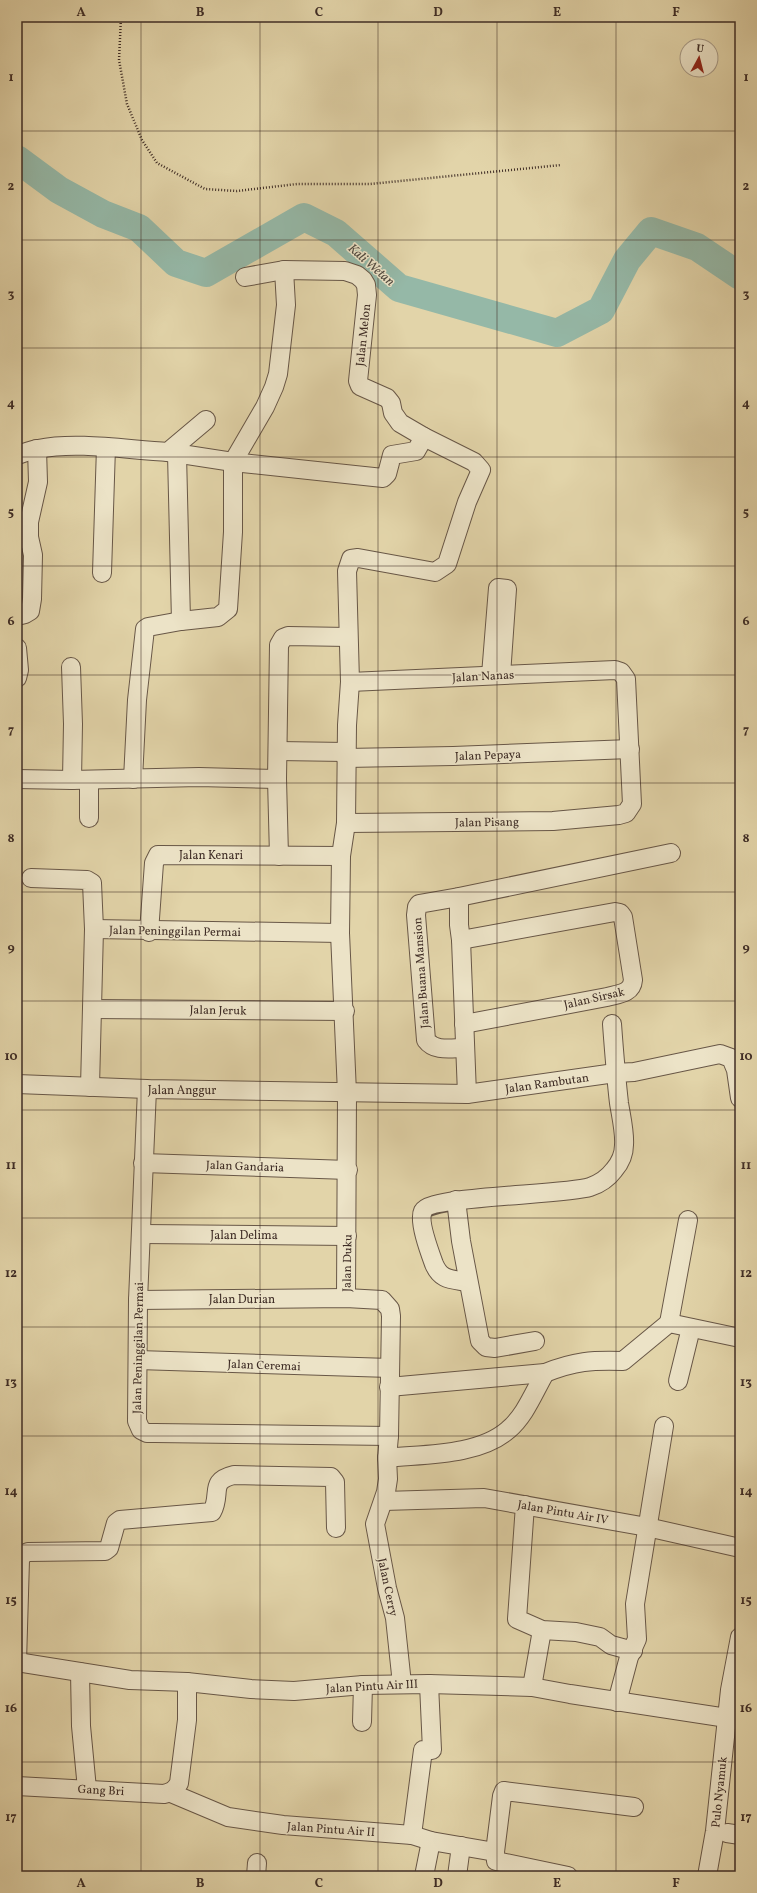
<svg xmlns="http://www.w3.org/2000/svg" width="757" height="1893" viewBox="0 0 757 1893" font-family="Vollkorn,serif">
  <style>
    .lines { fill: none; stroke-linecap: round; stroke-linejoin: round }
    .river { stroke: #95b8a7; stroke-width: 28 }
    .street-casing { stroke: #685747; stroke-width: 20 }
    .path { stroke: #3f2d26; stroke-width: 2.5; stroke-dasharray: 1 2; stroke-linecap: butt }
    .street { stroke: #ece3c7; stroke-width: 18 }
    .grid { fill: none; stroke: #3f2d26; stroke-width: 1; stroke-opacity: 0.55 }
    .labels { text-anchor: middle; stroke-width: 3; stroke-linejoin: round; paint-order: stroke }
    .street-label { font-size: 12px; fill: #3f2d26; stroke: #ece3c7 }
    .water-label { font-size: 13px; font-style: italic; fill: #504940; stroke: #ece3c7 }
    .neatline { fill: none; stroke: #3f2d26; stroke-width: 1.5 }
    .grid-label { font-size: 13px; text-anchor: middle; font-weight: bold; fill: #3f2d26 }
  </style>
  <rect width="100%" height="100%" fill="#e2d4a9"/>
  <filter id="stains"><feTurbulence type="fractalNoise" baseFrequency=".005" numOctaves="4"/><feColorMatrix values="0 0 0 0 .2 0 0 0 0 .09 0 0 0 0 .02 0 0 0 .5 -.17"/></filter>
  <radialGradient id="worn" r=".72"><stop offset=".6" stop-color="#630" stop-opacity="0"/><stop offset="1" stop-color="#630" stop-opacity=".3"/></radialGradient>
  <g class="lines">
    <path class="river" d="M17,159L59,190L103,214L139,228L176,263L206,273L304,217L336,233L399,288L557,333L601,310L627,260L651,231L697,247L740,276"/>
    <defs>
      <g id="street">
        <path d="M245,277L284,270L345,271L357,275L363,280L366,285L367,295L358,381L360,386L387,398L391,403L393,413L400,423L424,437L474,462L481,470L467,502L447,564L435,572L358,558L351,559L347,571L350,682L347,725L346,823L341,856L340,933L347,1093L346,1298"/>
        <path d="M168,452L233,462L383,478L387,474L392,455L416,451L424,437"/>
        <path d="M177,454L181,621"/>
        <path d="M17,455C24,453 31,450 38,449C77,441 128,450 168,452L206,420"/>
        <path d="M102,573L106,447"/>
        <path d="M17,616L25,614L30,611L32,599L33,555L29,537V522L38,482L37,449"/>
        <path d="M17,648L19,670L17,678"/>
        <path d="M71,667L73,724L72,780"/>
        <path d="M491,675L498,588L507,589L501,675"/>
        <path d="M278,751L346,752"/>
        <path d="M346,758L453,756L630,749"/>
        <path d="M17,779L72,780L199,777L277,779"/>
        <path d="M133,779L137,700L145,629L148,627L181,621L218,617L228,609L233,532V462L265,407L274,387L278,374L286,305L284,270"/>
        <path d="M89,818V780"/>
        <path d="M346,823L553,821L619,815L626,813L632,804L626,679L621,672L615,670L350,682"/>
        <path d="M279,856L277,779L279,645L283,638L288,636L348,637"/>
        <path d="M31,878L87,880L92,883L94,929L90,1087"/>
        <path d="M459,897V925L461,940L467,1094"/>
        <path d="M94,929L340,933"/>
        <path d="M149,932L154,863L158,855L341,856"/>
        <path d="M461,940L615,912L620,913L623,917L633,980C632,994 617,994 607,997L464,1024"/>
        <path d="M92,1009L345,1011"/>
        <path d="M465,1048C451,1048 435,1052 426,1040L416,915L417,907L419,904L459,897L671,853"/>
        <path d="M17,1084L147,1089L467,1094L615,1073L634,1072L720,1054L731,1058L736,1070L740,1098"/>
        <path d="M147,1089L138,1300L137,1421L141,1430L147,1433H155L389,1436"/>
        <path d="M143,1163L348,1170"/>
        <path d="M456,1200L461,1241L480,1341L486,1347L495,1348L535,1341"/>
        <path d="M142,1234L347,1236"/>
        <path d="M468,1282C452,1279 441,1281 434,1264C430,1253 418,1221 423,1211C430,1196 565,1195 590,1187C599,1184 608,1178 614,1170C620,1163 624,1154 624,1145C625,1132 621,1116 619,1103C616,1077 614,1051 612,1024"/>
        <path d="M138,1300L346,1298L382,1300L390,1309L391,1316L389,1436L387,1458L388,1479L386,1492L375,1524L387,1588L395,1618L402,1684"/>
        <path d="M669,1323L688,1220"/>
        <path d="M138,1360L390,1368"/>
        <path d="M678,1381L691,1328"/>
        <path d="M389,1387L545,1373C575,1361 592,1360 623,1361L669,1323L740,1338"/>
        <path d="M387,1458C424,1454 478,1456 508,1430C525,1416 534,1392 545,1373"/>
        <path d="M384,1501L484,1498L647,1527L740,1548"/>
        <path d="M525,1505L517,1619L542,1630L576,1632L600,1637L611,1645L633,1651"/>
        <path d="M17,1662L130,1680L187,1682L251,1689L294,1691L363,1685L429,1684L532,1687L570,1694L727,1718"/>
        <path d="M17,1662L20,1560L23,1554L28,1552L105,1551L109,1548L116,1523L120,1520L212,1512C222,1494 208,1481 234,1475L331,1477L335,1482L336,1528"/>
        <path d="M80,1672L81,1726L87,1789"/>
        <path d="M532,1687L542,1630"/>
        <path d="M617,1702L629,1657L637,1639L635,1604L664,1426"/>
        <path d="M362,1722L363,1685"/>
        <path d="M17,1786L164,1794C172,1792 175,1790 179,1783L187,1720V1682"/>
        <path d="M171,1793L228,1817L283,1825L412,1835L431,1841L495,1852"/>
        <path d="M727,1833L740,1835"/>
        <path d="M412,1835L423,1750H432L429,1684"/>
        <path d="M256,1876L257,1863"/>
        <path d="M424,1876L431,1841"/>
        <path d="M457,1876L461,1846"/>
        <path d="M568,1876L496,1861L495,1852L502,1796L504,1791L634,1807"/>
        <path d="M707,1876L715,1831L730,1690L740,1637"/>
      </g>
    </defs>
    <use href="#street" class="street-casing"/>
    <path class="path" d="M121,17L119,60L127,104L142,140L157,163L205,189L237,191L297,184H370L561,165"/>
    <use href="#street" class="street"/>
  </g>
  <path class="grid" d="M141,17V1876M260,17V1876M378,17V1876M497,17V1876M616,17V1876M17,131H740M17,240H740M17,348H740M17,457H740M17,566H740M17,675H740M17,783H740M17,892H740M17,1001H740M17,1110H740M17,1218H740M17,1327H740M17,1436H740M17,1545H740M17,1653H740M17,1762H740"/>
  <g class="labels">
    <g class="street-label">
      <text transform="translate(363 335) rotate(-84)" y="4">Jalan Melon</text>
      <text transform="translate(483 676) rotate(-3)" y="4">Jalan Nanas</text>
      <text transform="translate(488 755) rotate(-2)" y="4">Jalan Pepaya</text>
      <text transform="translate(487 822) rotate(-1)" y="4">Jalan Pisang</text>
      <text x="211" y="859">Jalan Kenari</text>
      <text transform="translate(175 931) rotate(1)" y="4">Jalan Peninggilan Permai</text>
      <text transform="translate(421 973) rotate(-94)" y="4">Jalan Buana Mansion</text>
      <text transform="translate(594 998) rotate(-13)" y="4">Jalan Sirsak</text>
      <text transform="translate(218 1010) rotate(1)" y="4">Jalan Jeruk</text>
      <text transform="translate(547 1083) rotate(-8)" y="4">Jalan Rambutan</text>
      <text x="182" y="1094">Jalan Anggur</text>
      <text transform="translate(245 1166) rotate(2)" y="4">Jalan Gandaria</text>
      <text x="244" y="1239">Jalan Delima</text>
      <text transform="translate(347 1263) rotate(-89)" y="4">Jalan Duku</text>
      <text x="242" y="1303">Jalan Durian</text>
      <text transform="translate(138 1348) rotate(-89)" y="4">Jalan Peninggilan Permai</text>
      <text transform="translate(264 1365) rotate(2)" y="4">Jalan Ceremai</text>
      <text transform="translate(563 1512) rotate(10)" y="4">Jalan Pintu Air IV</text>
      <text transform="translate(388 1587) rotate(78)" y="4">Jalan Cerry</text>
      <text transform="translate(372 1686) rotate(-3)" y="4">Jalan Pintu Air III</text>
      <text transform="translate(101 1790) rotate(3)" y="4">Gang Bri</text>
      <text transform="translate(719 1792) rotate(-84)" y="4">Pulo Nyamuk</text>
      <text transform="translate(331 1829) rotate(4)" y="4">Jalan Pintu Air II</text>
    </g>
    <g class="water-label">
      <text transform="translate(372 264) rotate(41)" y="5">Kali Wetan</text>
    </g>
  </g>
  <rect width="757" height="1893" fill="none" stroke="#e2d4a9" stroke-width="44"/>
  <g transform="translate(699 58) rotate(7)"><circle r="19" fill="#ece3c7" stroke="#a79a87"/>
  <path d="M0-3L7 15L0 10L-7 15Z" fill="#8f2418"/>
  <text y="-6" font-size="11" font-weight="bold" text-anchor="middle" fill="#3f2d26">U</text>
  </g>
  <rect x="22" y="22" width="713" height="1849" class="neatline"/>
  <g class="grid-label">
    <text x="81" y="16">A</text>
    <text x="200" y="16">B</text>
    <text x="319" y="16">C</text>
    <text x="438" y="16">D</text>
    <text x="557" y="16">E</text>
    <text x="676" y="16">F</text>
    <text x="11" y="81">1</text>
    <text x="746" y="81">1</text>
    <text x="11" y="190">2</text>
    <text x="746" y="190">2</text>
    <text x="11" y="298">3</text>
    <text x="746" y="298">3</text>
    <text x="11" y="407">4</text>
    <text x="746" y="407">4</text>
    <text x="11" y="516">5</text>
    <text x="746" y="516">5</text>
    <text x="11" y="625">6</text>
    <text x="746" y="625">6</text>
    <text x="11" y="734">7</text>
    <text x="746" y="734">7</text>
    <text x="11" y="842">8</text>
    <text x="746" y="842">8</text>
    <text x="11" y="951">9</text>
    <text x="746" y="951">9</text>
    <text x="11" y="1060">10</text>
    <text x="746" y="1060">10</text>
    <text x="11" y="1169">11</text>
    <text x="746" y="1169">11</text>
    <text x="11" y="1277">12</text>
    <text x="746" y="1277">12</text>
    <text x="11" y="1386">13</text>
    <text x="746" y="1386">13</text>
    <text x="11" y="1495">14</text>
    <text x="746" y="1495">14</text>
    <text x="11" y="1604">15</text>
    <text x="746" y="1604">15</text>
    <text x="11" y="1712">16</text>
    <text x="746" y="1712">16</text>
    <text x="11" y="1821">17</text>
    <text x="746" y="1821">17</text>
    <text x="81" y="1887">A</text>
    <text x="200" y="1887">B</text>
    <text x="319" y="1887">C</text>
    <text x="438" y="1887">D</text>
    <text x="557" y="1887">E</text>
    <text x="676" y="1887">F</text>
  </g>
  <rect width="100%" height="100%" filter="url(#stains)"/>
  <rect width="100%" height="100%" fill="url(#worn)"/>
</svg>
